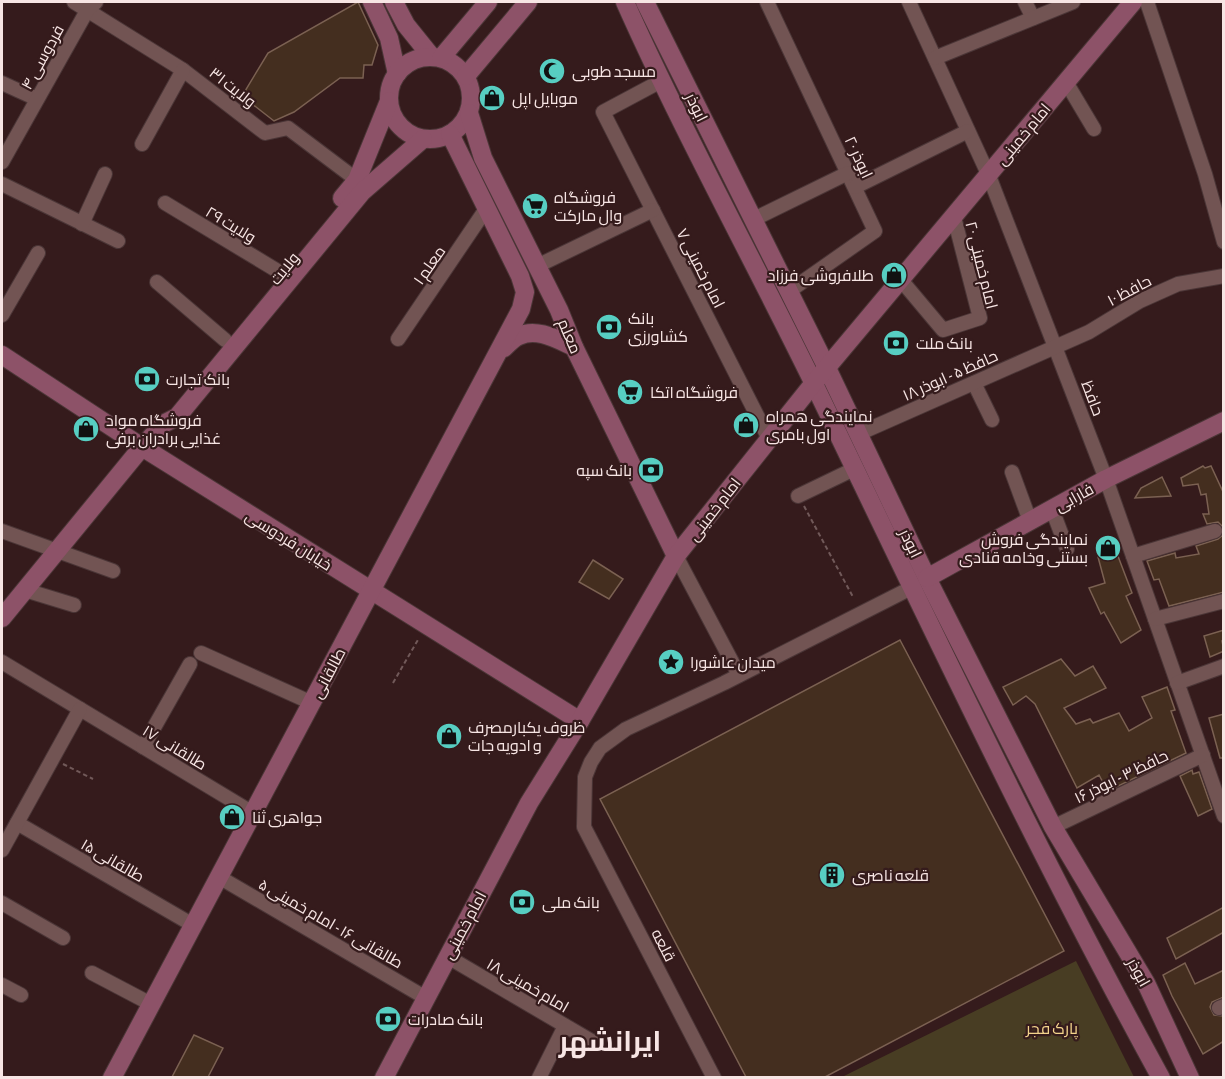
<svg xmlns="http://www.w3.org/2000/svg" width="1225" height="1079" viewBox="0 0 1225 1079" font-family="'Asap Condensed',Cairo,sans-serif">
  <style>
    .green { fill: #483d23 }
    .building { fill: #442e1f; stroke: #7b6152; stroke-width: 1.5 }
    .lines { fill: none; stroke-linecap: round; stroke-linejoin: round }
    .street-casing { stroke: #4b3637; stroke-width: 16 }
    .secondary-casing { stroke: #4b3637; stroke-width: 20 }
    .path { stroke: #715959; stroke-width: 2; stroke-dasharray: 4.5 3; stroke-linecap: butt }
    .street { stroke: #725453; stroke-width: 14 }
    .secondary { stroke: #8d5268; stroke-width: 18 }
    .labels { text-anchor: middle; stroke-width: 4.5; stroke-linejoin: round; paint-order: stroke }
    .street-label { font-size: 16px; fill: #f7e5e4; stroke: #351b1c }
    .poi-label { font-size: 16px; fill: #f7e5e4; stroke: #351b1c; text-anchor: start }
    .park-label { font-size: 16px; fill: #f4d48c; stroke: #351b1c }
    .town-label { font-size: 28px; font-weight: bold; fill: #f7e5e4; stroke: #351b1c }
  </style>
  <rect width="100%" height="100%" fill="#351b1c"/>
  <path class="green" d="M1076,961L1134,1077H842Z"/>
  <g class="building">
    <path d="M358,2L378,45L372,65H364L363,78H340L294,112L274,121L242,96L268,53Z"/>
    <path d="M1203,466L1205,468L1211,466L1224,494V528L1218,522L1207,524L1203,514H1209L1206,494L1201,495L1198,484L1183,486L1181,478Z"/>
    <path d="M1162,477L1171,496L1135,498L1141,488Z"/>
    <path d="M1224,534V592L1169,606L1159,579L1154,580L1147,561L1175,553L1176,558L1199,554L1196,546L1218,539Z"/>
    <path d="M1116,551L1132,593L1126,596L1141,630L1121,643L1104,612L1101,614L1089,588L1105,583L1098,557Z"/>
    <path d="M593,560L623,579L609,599L579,582Z"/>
    <path d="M1224,630V641H1222L1224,651L1210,657L1204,636Z"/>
    <path d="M900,640L1064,951L825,1077H746L600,799Z"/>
    <path d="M1061,659L1075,676L1093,666L1106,688L1064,708L1076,724L1090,719L1093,723L1119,713L1129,731L1152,718L1142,697L1167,687L1175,710L1171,711L1186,753L1112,789L1110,785L1106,788L1099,775L1077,788L1035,704L1026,696L1013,705L1003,687Z"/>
    <path d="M1224,714V758H1220L1209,718Z"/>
    <path d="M1192,770L1193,774L1199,772L1212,809L1198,816L1180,776Z"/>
    <path d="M1224,907V932L1176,959L1167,938Z"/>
    <path d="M1185,963L1195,984L1224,970V997L1212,1002L1210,1007L1214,1015L1224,1016V1041L1203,1054L1172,996L1163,975Z"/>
    <path d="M194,1035L223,1048L208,1077H172Z"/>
  </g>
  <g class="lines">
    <defs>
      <g id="street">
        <path d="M74,2L183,70L265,133L288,128L357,180"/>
        <path d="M767,2L875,231L788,292"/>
        <path d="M909,2L989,176L1106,479L1224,816"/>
        <path d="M1025,2L1033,18"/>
        <path d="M1147,2L1205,174L1224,242"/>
        <path d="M935,58L1073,2"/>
        <path d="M661,81L603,112L769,439"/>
        <path d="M1066,82L1094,129"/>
        <path d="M2,83L37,99"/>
        <path d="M142,144L183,70"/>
        <path d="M2,162L88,9L96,2"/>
        <path d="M2,184L118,241"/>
        <path d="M855,187L968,131"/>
        <path d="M165,203L281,273"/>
        <path d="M752,220L848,173"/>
        <path d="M82,224L105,174"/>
        <path d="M537,266L653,210"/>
        <path d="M901,280L943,330L980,318L954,217"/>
        <path d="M157,282L225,340"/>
        <path d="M2,315L38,253"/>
        <path d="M398,339L486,209"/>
        <path d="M974,383L992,420"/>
        <path d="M858,434L1089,332L1140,301L1178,284L1224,276"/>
        <path d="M1012,472L1030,521"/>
        <path d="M798,496L854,469"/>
        <path d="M1052,509L1067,549"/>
        <path d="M2,531L113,571"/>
        <path d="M676,556L739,675"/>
        <path d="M1133,556L1215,531"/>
        <path d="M25,590L74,605"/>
        <path d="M1155,619L1224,601"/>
        <path d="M201,653L312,703"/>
        <path d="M2,662L253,813"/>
        <path d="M1177,683L1224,666"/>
        <path d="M143,747L190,664"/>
        <path d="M17,823L193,925"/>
        <path d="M1053,827L1203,755"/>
        <path d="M2,850L80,709"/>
        <path d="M219,877L426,998"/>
        <path d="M2,903L63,938"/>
        <path d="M448,957L593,1042"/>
        <path d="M92,973L151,1004"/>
        <path d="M2,985L21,995"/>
        <path d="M1219,1008L1224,1006"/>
        <path d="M539,1078L565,1026"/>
        <path d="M714,1078L584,827L585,777L591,762L600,748L626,729L724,683L911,588"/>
      </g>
      <g id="secondary">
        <path d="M372,2L389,38L397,74"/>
        <path d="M394,2L406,25L431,56"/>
        <path d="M625,2C683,132 752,257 815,386C927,618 1037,852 1161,1078"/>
        <path d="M645,2L827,368L927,578L1053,827L1146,983L1190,1078"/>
        <circle cx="430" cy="98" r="41"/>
        <path d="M441,58L488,2"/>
        <path d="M466,76L528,2"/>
        <path d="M469,113L483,158L559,310L574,347L676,556"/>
        <path d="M342,198L357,180L389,101"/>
        <path d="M504,348C508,344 514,338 519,336C537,327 558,340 574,347"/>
        <path d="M2,355L142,447L580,721"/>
        <path d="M927,578L1106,479L1224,421"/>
        <path d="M2,618L142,447L163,424L177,417L362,192L423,139"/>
        <path d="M112,1078L521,309L525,292L520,276L450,134"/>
        <path d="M384,1078L529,803L580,721L676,556L813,384L1133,2"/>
      </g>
    </defs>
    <use href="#street" class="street-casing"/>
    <use href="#secondary" class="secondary-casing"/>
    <g class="path">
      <path d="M804,506L853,597"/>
      <path d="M393,683L419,638"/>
      <path d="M63,764L93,779"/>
    </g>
    <use href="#street" class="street"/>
    <use href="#secondary" class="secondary"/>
  </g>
  <defs>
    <symbol id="mosque-disc" viewBox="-11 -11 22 22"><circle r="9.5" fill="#57cec2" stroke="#351b1c"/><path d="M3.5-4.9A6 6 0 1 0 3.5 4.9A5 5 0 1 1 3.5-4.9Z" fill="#111"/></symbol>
    <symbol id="shop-disc" viewBox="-11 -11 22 22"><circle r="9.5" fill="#57cec2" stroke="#351b1c"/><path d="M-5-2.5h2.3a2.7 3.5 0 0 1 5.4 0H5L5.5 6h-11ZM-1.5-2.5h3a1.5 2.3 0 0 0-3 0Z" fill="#111"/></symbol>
    <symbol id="supermarket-disc" viewBox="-11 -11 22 22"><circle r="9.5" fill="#57cec2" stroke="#351b1c"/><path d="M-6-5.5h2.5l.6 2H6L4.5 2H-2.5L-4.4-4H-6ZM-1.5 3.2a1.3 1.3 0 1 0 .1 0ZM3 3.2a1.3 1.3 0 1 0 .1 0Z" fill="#111"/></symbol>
    <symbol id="bank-disc" viewBox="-11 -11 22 22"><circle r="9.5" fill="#57cec2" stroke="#351b1c"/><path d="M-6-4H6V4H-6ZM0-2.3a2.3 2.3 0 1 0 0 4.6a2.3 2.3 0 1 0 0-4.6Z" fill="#111"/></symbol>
    <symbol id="sight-disc" viewBox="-11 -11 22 22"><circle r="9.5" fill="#57cec2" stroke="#351b1c"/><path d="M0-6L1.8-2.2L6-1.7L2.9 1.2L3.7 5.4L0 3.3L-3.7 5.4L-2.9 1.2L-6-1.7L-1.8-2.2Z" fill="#111"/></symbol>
    <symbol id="building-disc" viewBox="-11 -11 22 22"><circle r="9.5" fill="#57cec2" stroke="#351b1c"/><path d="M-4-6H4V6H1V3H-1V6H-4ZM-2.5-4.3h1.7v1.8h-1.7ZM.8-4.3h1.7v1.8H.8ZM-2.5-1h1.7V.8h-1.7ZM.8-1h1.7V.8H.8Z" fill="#111"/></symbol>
  </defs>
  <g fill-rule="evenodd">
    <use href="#mosque-disc" x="537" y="56" width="30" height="30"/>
    <use href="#shop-disc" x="477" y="83" width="30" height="30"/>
    <use href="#supermarket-disc" x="520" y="191" width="30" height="30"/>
    <use href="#shop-disc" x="879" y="260" width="30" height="30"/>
    <use href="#bank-disc" x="594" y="312" width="30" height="30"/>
    <use href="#bank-disc" x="881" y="328" width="30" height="30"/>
    <use href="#bank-disc" x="132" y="364" width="30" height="30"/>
    <use href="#supermarket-disc" x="615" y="377" width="30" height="30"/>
    <use href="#shop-disc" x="731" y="410" width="30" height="30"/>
    <use href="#shop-disc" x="71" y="414" width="30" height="30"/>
    <use href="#bank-disc" x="636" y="455" width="30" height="30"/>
    <use href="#shop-disc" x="1093" y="533" width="30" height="30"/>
    <use href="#sight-disc" x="656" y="647" width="30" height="30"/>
    <use href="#shop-disc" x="434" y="721" width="30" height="30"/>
    <use href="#shop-disc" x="217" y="802" width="30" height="30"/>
    <use href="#building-disc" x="817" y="860" width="30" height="30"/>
    <use href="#bank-disc" x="507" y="887" width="30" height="30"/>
    <use href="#bank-disc" x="373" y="1004" width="30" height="30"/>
  </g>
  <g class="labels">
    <g class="street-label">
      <text transform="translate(42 57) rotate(-61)" y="6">فردوسی ۴</text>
      <text transform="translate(233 87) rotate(38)" y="6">ولایت ۳۱</text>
      <text transform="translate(697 107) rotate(64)" y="6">ابوذر</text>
      <text transform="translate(1023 134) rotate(-50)" y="6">امام خمینی</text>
      <text transform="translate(859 157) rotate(65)" y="6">ابوذر ۲۰</text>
      <text transform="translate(231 224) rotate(31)" y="6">ولایت ۲۹</text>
      <text transform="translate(429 265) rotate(-55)" y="6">معلم ۱</text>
      <text transform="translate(982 265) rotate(76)" y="6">امام خمینی ۲۰</text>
      <text transform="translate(284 268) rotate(-51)" y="6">ولایت</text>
      <text transform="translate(701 268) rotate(63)" y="6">امام خمینی ۷</text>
      <text transform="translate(1129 290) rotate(-28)" y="6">حافظ ۱۰</text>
      <text transform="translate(570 336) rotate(67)" y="6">معلم</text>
      <text transform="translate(950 375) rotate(-24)" y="6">حافظ ۵ - ابوذر ۱۸</text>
      <text transform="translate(1093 398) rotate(69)" y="6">حافظ</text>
      <text transform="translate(1074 497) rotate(-29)" y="6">فارابی</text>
      <text transform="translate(714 509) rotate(-52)" y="6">امام خمینی</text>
      <text transform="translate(289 540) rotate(32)" y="6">خیابان فردوسی</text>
      <text transform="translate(911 543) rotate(64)" y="6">ابوذر</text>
      <text transform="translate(328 673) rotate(-62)" y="6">طالقانی</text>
      <text transform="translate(175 747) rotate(31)" y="6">طالقانی ۱۷</text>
      <text transform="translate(1121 776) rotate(-26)" y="6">حافظ ۳ - ابوذر ۱۶</text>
      <text transform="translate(113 860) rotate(30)" y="6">طالقانی ۱۵</text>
      <text transform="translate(331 923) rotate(30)" y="6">طالقانی ۱۶ - امام خمینی ۵</text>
      <text transform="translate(464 925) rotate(-62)" y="6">امام خمینی</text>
      <text transform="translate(664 945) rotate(63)" y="6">قلعه</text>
      <text transform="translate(1139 972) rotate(61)" y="6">ابوذر</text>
      <text transform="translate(528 985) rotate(30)" y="6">امام خمینی ۱۸</text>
    </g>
    <g class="poi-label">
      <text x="572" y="77">مسجد طوبی</text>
      <text x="512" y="104">موبایل اپل</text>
      <text x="554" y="203">فروشگاه<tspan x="554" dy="18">وال مارکت</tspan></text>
      <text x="874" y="281" text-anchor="end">طلافروشی فرزاد</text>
      <text x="628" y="324">بانک<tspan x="628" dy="18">کشاورزی</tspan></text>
      <text x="916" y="349">بانک ملت</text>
      <text x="166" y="385">بانک تجارت</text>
      <text x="650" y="398">فروشگاه اتکا</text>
      <text x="766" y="422">نمایندگی همراه<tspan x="766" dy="18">اول بامری</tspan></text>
      <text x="106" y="426">فروشگاه مواد<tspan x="106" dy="18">غذایی برادران برفی</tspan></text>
      <text x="632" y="476" text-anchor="end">بانک سپه</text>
      <text x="1088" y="545" text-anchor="end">نمایندگی فروش<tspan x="1088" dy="18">بستنی وخامه قنادی</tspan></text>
      <text x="690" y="668">میدان عاشورا</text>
      <text x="468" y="733">ظروف یکبارمصرف<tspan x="468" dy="18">و ادویه جات</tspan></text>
      <text x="252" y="823">جواهری ثنا</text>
      <text x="852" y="881">قلعه ناصری</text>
      <text x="542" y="908">بانک ملی</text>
      <text x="408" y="1025">بانک صادرات</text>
    </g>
    <g class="park-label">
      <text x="1052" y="1034">پارک فجر</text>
    </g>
    <g class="town-label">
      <text x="610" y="1051">ایرانشهر</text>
    </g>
  </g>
  <rect width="1225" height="1079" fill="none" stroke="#f7e5e4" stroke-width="6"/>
</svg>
